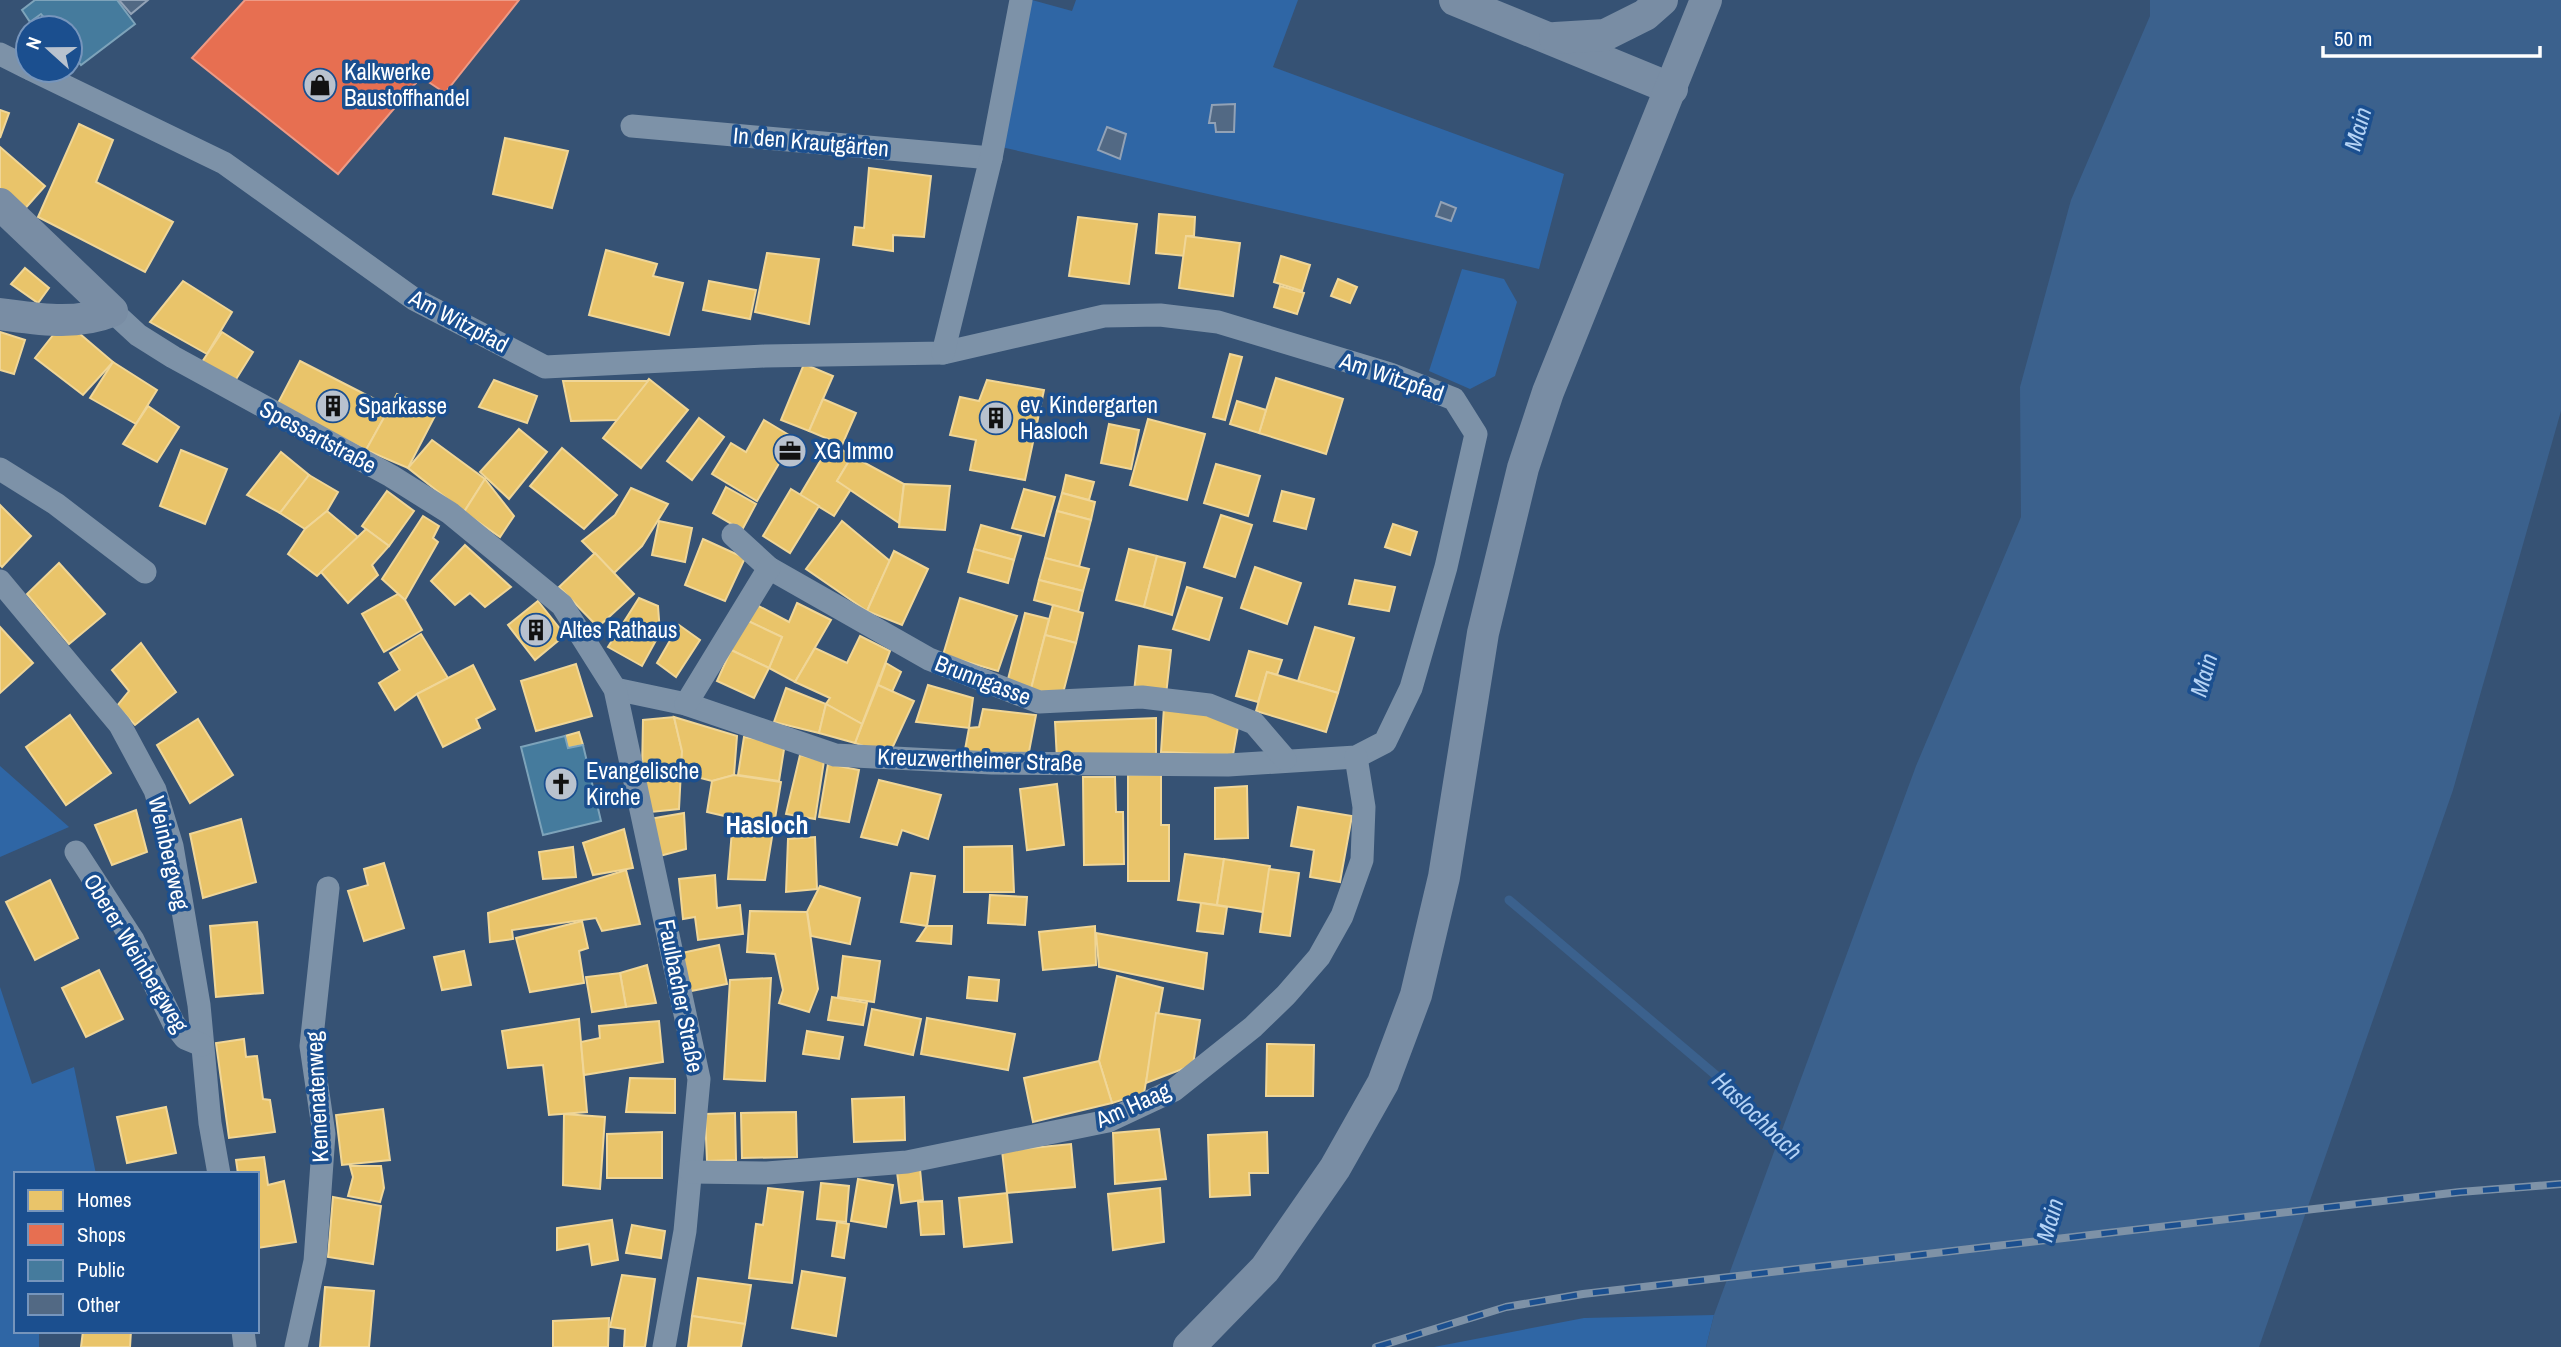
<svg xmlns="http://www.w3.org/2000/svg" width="2561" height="1347" viewBox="0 0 2561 1347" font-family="'Archivo Narrow',sans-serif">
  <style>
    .green { fill: #2f66a5 }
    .water { fill: #3b618d }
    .homes { fill: #e9c46a; stroke: #f0d697; stroke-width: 2 }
    .shops { fill: #e76f51; stroke: #ee9a85; stroke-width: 2 }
    .public { fill: #457b9d; stroke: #7da3ba; stroke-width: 2 }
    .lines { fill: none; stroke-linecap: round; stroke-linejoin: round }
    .stream { stroke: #3b618d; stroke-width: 9 }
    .building { fill: #526984; stroke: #92a2b6; stroke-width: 2 }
    .street { stroke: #7d92a8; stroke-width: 23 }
    .secondary { stroke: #798da4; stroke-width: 32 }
    .rail-casing { stroke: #7e92a7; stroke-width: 8 }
    .rail { stroke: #1b4f8f; stroke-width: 5; stroke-dasharray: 16; stroke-linecap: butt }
    .labels { text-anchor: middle; stroke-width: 7; stroke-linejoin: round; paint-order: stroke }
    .poi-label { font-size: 23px; fill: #fff; stroke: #1b4f8f; text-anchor: start }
    .street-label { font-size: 23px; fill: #fff; stroke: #1b4f8f }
    .water-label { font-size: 24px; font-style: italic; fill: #b5d3f5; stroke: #1b4f8f }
    .quarter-label { font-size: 26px; font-weight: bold; fill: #fff; stroke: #1b4f8f }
  </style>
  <rect width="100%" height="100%" fill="#365274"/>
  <g class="green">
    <path d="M1032,0L1072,11L1076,0H1298L1273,67L1564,174L1539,269L1001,147Z"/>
    <path d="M1462,269L1504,279L1517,302L1495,376L1470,389L1429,371Z"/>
    <path d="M0,766L69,827L0,857Z"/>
    <path d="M0,987L32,1084L74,1067L96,1174H16V1331H39V1347H0Z"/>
    <path d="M1714,1315L1706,1347H1434L1584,1318Z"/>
  </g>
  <path class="water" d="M2150,0H2561V411L2453,790L2259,1347H1706L1714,1315L1916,766L2021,517L2020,387L2071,200L2150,16Z"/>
  <g class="homes">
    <path d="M0,110L9,113L0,138Z"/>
    <path d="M79,124L113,140L96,182L173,222L145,272L38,217Z"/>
    <path d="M505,138L568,151L552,208L493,194Z"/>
    <path d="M0,147L45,186L22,212L0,192Z"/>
    <path d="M869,168L931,176L924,237L893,235V251L853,245L855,227L864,228Z"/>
    <path d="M1159,214L1195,217L1194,236H1186L1185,256L1156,253Z"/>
    <path d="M1078,217L1137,224L1129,284L1069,276Z"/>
    <path d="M1186,236L1240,243L1233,296L1179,288Z"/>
    <path d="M606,250L657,264L653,276L683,283L669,335L589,315Z"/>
    <path d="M767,253L819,259L809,324L755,312Z"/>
    <path d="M1281,256L1310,265L1302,291L1274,282Z"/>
    <path d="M25,268L49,288L38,303L11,284Z"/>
    <path d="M1338,279L1357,287L1350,303L1331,296Z"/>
    <path d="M183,281L232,312L207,354L150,322Z"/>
    <path d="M709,281L756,290L750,319L703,310Z"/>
    <path d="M1280,286L1304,293L1297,314L1274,307Z"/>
    <path d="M57,330L80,334L113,362L83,395L35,358Z"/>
    <path d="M0,332L25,340L14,374L0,370Z"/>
    <path d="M222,332L253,352L235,381L202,362Z"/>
    <path d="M1230,354L1242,357L1225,420L1213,417Z"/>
    <path d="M300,361L390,407L366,450L277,405Z"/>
    <path d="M113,362L157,390L136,424L90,398Z"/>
    <path d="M804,364L833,376L809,431L781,420Z"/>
    <path d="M1276,378L1343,399L1326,454L1259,433Z"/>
    <path d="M649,379L688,410L641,468L603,438Z"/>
    <path d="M494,380L537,396L527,423L479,407Z"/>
    <path d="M987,380L1044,390L1025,480L970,470L976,440L950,435L960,397L979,401Z"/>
    <path d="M563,381H648L617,420L571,421Z"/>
    <path d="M397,394L437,412L408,468L366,450Z"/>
    <path d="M823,399L856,413L842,445L809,431Z"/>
    <path d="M1237,401L1266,410L1259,433L1230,424Z"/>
    <path d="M148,406L179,427L157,462L123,444Z"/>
    <path d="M699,418L724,437L692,480L667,461Z"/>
    <path d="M1148,419L1205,434L1187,500L1130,485Z"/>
    <path d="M764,420L794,438L757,501L712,474L731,443L746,452Z"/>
    <path d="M1109,424L1139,430L1131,469L1101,463Z"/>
    <path d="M519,429L547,452L509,499L480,472Z"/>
    <path d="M432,440L485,479L464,512L408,468Z"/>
    <path d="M831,443L852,456L837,481L851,489L834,516L800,495Z"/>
    <path d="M562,448L617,495L584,529L530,486Z"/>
    <path d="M181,450L227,469L205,524L160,506Z"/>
    <path d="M281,452L309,475L280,513L247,495Z"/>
    <path d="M852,456L904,484L899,523L837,481Z"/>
    <path d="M1216,464L1260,476L1248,516L1204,503Z"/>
    <path d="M309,475L338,492L327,511L305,529L280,513Z"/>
    <path d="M1066,475L1094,482L1089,500L1062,493Z"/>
    <path d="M485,479L514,516L500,537L464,512Z"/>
    <path d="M904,484L950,486L945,530L899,527Z"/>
    <path d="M726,487L756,504L742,530L713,513Z"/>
    <path d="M631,488L668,504L642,546L614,573L582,541L615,515Z"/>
    <path d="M791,489L819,506L790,553L763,536Z"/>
    <path d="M1024,489L1055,497L1044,536L1012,528Z"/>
    <path d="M387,491L414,511L389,546L362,526Z"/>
    <path d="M1282,491L1314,499L1306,529L1274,521Z"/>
    <path d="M1062,493L1095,502L1091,520L1057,511Z"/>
    <path d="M0,505L31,536L2,567L0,565Z"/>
    <path d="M327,511L358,537L317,576L288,554L305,529Z"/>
    <path d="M1057,511L1091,520L1079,567L1045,558Z"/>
    <path d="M1221,515L1252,525L1235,577L1204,567Z"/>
    <path d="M423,516L439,526L433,538L438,542L405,600L382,579Z"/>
    <path d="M659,521L692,528L685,562L652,555Z"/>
    <path d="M842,521L890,561L867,611L806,569Z"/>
    <path d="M1393,524L1417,532L1410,555L1385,547Z"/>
    <path d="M981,525L1021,536L1014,560L974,549Z"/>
    <path d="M366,529L389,546L372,565L378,575L348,603L321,572Z"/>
    <path d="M703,539L745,558L725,601L685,585Z"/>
    <path d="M465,545L511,587L485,607L470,593L455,605L431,581Z"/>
    <path d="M974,549L1014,560L1008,583L968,572Z"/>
    <path d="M1129,549L1157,556L1144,607L1116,600Z"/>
    <path d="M894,551L928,569L902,625L867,611Z"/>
    <path d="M595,553L634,594L598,627L559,587Z"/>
    <path d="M1157,556L1185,563L1172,615L1144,607Z"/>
    <path d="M1045,558L1089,569L1083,591L1039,580Z"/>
    <path d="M59,563L105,614L69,644L27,594Z"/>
    <path d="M1255,567L1301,583L1287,624L1241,608Z"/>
    <path d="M1039,580L1083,591L1078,612L1034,600Z"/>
    <path d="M1355,580L1395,587L1389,611L1349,604Z"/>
    <path d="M1187,587L1222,598L1209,640L1173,629Z"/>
    <path d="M398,594L405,600L422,630L384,652L362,614Z"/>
    <path d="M639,598L658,606L660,633L642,666L608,647Z"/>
    <path d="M960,598L1017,616L998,671L943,655Z"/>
    <path d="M538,601L565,635L535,660L508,625Z"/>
    <path d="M797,603L831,620L795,682L769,668L782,637L746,620L755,604L789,622Z"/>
    <path d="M1053,605L1083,613L1076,643L1045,635Z"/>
    <path d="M1025,613L1049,619L1031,689L1007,683Z"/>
    <path d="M746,620L782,637L769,668L731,650Z"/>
    <path d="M679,625L700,640L676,677L657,663Z"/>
    <path d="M0,627L33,663L0,693Z"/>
    <path d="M1315,627L1354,638L1338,693L1298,681Z"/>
    <path d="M421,634L448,678L417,694L395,710L379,683L400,670L390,653Z"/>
    <path d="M1045,635L1076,643L1062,697L1031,689Z"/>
    <path d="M860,636L890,651L862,724L826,704L830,698L795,682L815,648L847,663Z"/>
    <path d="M141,643L176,692L135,725L117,706L129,691L112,670Z"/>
    <path d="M1139,646L1171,650L1166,695L1134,692Z"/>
    <path d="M731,650L769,668L754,698L717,681Z"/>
    <path d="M1249,651L1282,660L1277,675L1267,672L1258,702L1236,696Z"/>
    <path d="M886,663L901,672L892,692L878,685Z"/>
    <path d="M576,664L592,716L536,731L521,681Z"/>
    <path d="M473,665L495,709L476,719L480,728L443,747L417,694Z"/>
    <path d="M1267,672L1338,693L1326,732L1256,711Z"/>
    <path d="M878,685L914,701L889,755L855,743Z"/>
    <path d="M928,685L973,698L969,728L916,722Z"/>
    <path d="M786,688L826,704L819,733L774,722Z"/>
    <path d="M826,704L862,724L855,743L819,733Z"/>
    <path d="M1164,707L1239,721L1233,755L1161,752Z"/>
    <path d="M983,709L1036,715L1028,757L964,755L969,728L979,727Z"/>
    <path d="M70,715L111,773L66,805L26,747Z"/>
    <path d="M674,717L682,751L679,809L651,812L642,773L643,720Z"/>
    <path d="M674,717L737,736L734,775L712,781L681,773L682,751Z"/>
    <path d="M1156,718V754L1057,760L1055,722Z"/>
    <path d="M198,719L233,775L190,803L157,745Z"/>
    <path d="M579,732L583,745L568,748L565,736Z"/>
    <path d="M744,737L785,743L779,781L738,775Z"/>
    <path d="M800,755L824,761L815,819L786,814Z"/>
    <path d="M828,764L859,770L849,822L819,817Z"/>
    <path d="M734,775L781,782L765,880L728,879L733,818L707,812L712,781Z"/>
    <path d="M1128,775H1161V825H1169V881H1128Z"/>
    <path d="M1083,777H1115L1116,812H1123L1124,864L1084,865Z"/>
    <path d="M879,780L941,795L928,839L902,830L897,845L861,837Z"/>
    <path d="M1057,784L1064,845L1027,850L1020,789Z"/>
    <path d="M1247,786L1248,838L1215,839V788Z"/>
    <path d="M1298,807L1352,816L1340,882L1310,877L1314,850L1291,846Z"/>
    <path d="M136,810L147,852L112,865L95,825Z"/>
    <path d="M684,813L686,849L656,857L649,819Z"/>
    <path d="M241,819L256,882L203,898L190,834Z"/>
    <path d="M624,829L633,868L593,875L583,843Z"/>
    <path d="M815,837L817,889L786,892L788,839Z"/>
    <path d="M1012,846L1014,892H964V847Z"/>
    <path d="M573,847L576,877L543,879L539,852Z"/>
    <path d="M1185,854L1224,859L1217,905L1178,900Z"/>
    <path d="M1224,859L1270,866L1263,912L1217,905Z"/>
    <path d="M384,863L404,928L364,941L348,891L368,885L364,869Z"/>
    <path d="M1269,869L1299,873L1290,936L1260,932Z"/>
    <path d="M626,870L640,924L602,931L596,918L512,930L513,939L490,942L488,913Z"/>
    <path d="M911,873L935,876L927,926L901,922Z"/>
    <path d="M715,875L717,908L740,905L743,934L698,940L695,917L683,919L679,879Z"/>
    <path d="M50,880L78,938L35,960L6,902Z"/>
    <path d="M820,886L860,898L850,944L811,936L807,912Z"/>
    <path d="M990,895L1027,897L1025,925L988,923Z"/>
    <path d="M1201,903L1227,907L1223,934L1197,931Z"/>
    <path d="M750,911L807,912L818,989L809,1012L779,1003L783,990L775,954L747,952Z"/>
    <path d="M582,921L588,948L579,951L584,983L530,992L516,938Z"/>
    <path d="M257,922L263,993L216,997L210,926Z"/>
    <path d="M927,926H952L951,944L917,941Z"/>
    <path d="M1095,926L1096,965L1043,970L1039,932Z"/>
    <path d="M1096,933L1207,953L1203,989L1099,967Z"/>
    <path d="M719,945L727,984L686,992L677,954Z"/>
    <path d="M464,951L471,985L442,990L434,957Z"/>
    <path d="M843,956L880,961L874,1002L838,997Z"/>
    <path d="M647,965L656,1003L626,1007L620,973Z"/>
    <path d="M99,970L123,1019L86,1037L62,988Z"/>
    <path d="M620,973L626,1007L592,1012L586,977Z"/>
    <path d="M1117,976L1163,988L1144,1093L1112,1103L1099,1061Z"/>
    <path d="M969,977L999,980L997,1001L967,998Z"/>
    <path d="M771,978L765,1081L724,1079L730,980Z"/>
    <path d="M832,997L867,1003L863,1025L828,1020Z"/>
    <path d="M872,1009L921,1019L913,1055L865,1045Z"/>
    <path d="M1156,1013L1200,1020L1193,1065L1146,1083Z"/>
    <path d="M927,1018L1015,1034L1008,1070L921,1054Z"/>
    <path d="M579,1019L587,1112L549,1115L543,1065L508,1068L502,1031Z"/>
    <path d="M659,1021L663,1062L584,1075L581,1042L600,1038L599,1026Z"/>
    <path d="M807,1031L843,1037L839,1059L803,1054Z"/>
    <path d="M244,1039L246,1057L257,1056L263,1099L270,1100L275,1132L229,1138L216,1043Z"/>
    <path d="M1267,1044L1314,1045L1313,1096H1266Z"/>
    <path d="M1099,1061L1112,1103L1033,1122L1024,1078Z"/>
    <path d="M630,1078L675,1079V1113L626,1112Z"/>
    <path d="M904,1097L905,1140L854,1142L852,1099Z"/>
    <path d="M166,1107L176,1153L127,1163L117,1117Z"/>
    <path d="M383,1109L390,1160L342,1165L336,1115Z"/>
    <path d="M796,1112L797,1157L742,1158L741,1113Z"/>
    <path d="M735,1113L736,1160L707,1161L705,1114Z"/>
    <path d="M564,1114L605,1117L600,1189L563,1185Z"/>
    <path d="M1159,1129L1166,1179L1115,1184L1113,1133Z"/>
    <path d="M662,1132V1178H607V1134Z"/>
    <path d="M1267,1132L1268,1173H1249L1250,1195L1210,1197L1208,1135Z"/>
    <path d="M1071,1144L1075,1187L1007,1193L1002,1151Z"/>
    <path d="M264,1157L268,1185L284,1181L296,1242L257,1248V1174H238L236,1160Z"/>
    <path d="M350,1166H381L384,1188L380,1202L348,1196L353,1177Z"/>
    <path d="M920,1169L923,1200L901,1203L897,1172Z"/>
    <path d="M858,1179L893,1185L886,1227L851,1221Z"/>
    <path d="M821,1183L849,1186L846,1222L817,1219Z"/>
    <path d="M768,1188L803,1192L792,1283L749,1278L756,1224L763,1225Z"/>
    <path d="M1160,1188L1164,1242L1113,1250L1108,1194Z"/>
    <path d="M1007,1193L1012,1242L964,1247L959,1198Z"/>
    <path d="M333,1197L381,1206L373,1264L328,1257Z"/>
    <path d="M942,1201L944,1234L921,1235L918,1202Z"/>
    <path d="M612,1220L618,1260L592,1265L589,1244L557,1250V1228Z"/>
    <path d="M837,1222L849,1224L844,1258L832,1256Z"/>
    <path d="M632,1225L665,1231L661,1258L626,1253Z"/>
    <path d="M802,1271L845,1278L836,1336L792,1328Z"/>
    <path d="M622,1275L655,1279L645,1347H624L625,1329L610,1327Z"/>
    <path d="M698,1278L751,1285L745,1324L692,1316Z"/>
    <path d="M325,1287L374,1291L369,1347H320Z"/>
    <path d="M692,1316L745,1324L741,1347H688Z"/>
    <path d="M609,1318L608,1347H553V1321Z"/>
    <path d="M83,1331H131L130,1347H81Z"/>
  </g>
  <path class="shops" d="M245,0H519L445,93L421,77L338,174L192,58Z"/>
  <g class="public">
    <path d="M35,0H117L135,24L81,65L70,51V28H53L41,14L30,22L22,10Z"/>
    <path d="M565,736L568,748L583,745L601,821L543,835L521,747Z"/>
  </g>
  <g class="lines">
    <path class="stream" d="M1509,900L1718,1077L1786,1144"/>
  </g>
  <g class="building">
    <path d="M119,0H148L131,14Z"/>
    <path d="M1235,104L1234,132H1216L1215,123H1209L1212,105Z"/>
    <path d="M1107,127L1126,134L1120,159L1098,150Z"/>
    <path d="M1441,202L1456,208L1451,221L1436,216Z"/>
  </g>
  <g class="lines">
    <g class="street">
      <path d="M0,54L28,68"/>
      <path d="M32,70L224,163L414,299L545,367L765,356L943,353L1104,316L1160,315L1218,322L1390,374L1454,399L1476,434L1446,567L1411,688L1385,742L1356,757L1228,765L992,763L835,755L686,704L615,689"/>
      <path d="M632,126L991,158"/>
      <path d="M112,311L138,335L173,357L391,476L450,513L562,605L615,689L699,1079L685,1231L664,1347"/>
      <path d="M943,353L991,158L1021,0"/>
      <path d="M0,469L56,504L145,572"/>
      <path d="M733,535L769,568L929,659L1039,702L1142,697L1209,705L1254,723L1285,759"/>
      <path d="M0,581L120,725L155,790L172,846L199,1005L210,1123L219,1174"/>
      <path d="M686,704L769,568"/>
      <path d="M76,852L133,940L174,1024L185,1038L202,1045"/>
      <path d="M691,1172L767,1173L907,1162L1108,1121L1174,1090L1253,1027L1286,995L1319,957L1342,916L1362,860L1364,807L1356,757"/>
      <path d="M243,1331L245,1347"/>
      <path d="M296,1347L315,1261L324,1134L311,1046L328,888"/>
    </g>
    <g class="secondary">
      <path d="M1455,0L1672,89"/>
      <path d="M1555,38L1605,35L1645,15L1662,0"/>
      <path d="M0,204L112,311C75,326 38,319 0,314"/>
      <path d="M1189,1347L1265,1269L1335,1168L1383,1083L1416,995L1444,877L1483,633L1523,468L1548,392L1706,0"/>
    </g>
    <defs>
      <path id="rail" d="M1376,1347L1506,1307L1583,1294L2460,1192L2561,1184"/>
    </defs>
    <use href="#rail" class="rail-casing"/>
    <use href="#rail" class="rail"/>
  </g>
  <defs>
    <symbol id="shop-disc" viewBox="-11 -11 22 22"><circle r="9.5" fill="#b9c2ce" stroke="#1b4f8f"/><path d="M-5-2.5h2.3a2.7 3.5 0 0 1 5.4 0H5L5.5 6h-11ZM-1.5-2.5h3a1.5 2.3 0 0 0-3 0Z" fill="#111"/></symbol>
    <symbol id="building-disc" viewBox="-11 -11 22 22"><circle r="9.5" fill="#b9c2ce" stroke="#1b4f8f"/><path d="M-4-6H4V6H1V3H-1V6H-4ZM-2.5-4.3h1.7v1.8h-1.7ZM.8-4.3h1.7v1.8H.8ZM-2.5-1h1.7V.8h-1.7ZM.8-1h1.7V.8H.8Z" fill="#111"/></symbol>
    <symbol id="office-disc" viewBox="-11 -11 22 22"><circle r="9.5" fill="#b9c2ce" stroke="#1b4f8f"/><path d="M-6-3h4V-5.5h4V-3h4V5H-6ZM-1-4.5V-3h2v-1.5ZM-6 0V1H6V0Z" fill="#111"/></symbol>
    <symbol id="church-disc" viewBox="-11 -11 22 22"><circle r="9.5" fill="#b9c2ce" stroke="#1b4f8f"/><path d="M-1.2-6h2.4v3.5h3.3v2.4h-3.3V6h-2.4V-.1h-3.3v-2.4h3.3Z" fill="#111"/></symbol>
  </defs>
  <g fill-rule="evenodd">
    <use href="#shop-disc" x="301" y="66" width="38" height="38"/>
    <use href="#building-disc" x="314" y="387" width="38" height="38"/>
    <use href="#building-disc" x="977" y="399" width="38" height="38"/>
    <use href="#office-disc" x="771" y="432" width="38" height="38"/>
    <use href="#building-disc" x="517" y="611" width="38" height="38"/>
    <use href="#church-disc" x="542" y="765" width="38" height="38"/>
  </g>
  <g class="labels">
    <g class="poi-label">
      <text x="344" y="80">Kalkwerke<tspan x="344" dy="26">Baustoffhandel</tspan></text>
      <text x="1020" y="413">ev. Kindergarten<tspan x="1020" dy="26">Hasloch</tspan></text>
      <text x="358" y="414">Sparkasse</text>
      <text x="814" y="459">XG Immo</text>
      <text x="560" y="638">Altes Rathaus</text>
      <text x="586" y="779">Evangelische<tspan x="586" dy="26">Kirche</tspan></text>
    </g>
    <g class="street-label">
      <text transform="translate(811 142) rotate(5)" y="8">In den Krautgärten</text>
      <text transform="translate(459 321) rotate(28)" y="8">Am Witzpfad</text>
      <text transform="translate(1392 377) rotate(19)" y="8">Am Witzpfad</text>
      <text transform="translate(318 437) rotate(28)" y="8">Spessartstraße</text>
      <text transform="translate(983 680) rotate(21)" y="8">Brunngasse</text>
      <text transform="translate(980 760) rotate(2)" y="8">Kreuzwertheimer Straße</text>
      <text transform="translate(169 853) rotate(77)" y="8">Weinbergweg</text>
      <text transform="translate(136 953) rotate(59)" y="8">Oberer Weinbergweg</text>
      <text transform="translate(681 996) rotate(79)" y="8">Faulbacher Straße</text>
      <text transform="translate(317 1097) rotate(-93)" y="8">Kemenatenweg</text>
      <text transform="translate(1133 1105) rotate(-24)" y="8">Am Haag</text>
    </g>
    <g class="water-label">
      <text transform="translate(2358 129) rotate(-74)" y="8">Main</text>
      <text transform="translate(2204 675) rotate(-74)" y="8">Main</text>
      <text transform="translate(1757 1116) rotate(44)" y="8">Haslochbach</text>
      <text transform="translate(2050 1220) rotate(-74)" y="8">Main</text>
    </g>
    <g class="quarter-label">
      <text x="767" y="834">Hasloch</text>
    </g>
  </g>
  <rect x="14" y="1172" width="245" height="161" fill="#1b4f8f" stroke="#7695bc" stroke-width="2"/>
  <rect x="28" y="1190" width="35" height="21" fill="#e9c46a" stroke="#7695bc" stroke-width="2"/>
  <text x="77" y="1207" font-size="21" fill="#ffffff">Homes</text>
  <rect x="28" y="1224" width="35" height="21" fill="#e76f51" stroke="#7695bc" stroke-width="2"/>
  <text x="77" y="1242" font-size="21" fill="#ffffff">Shops</text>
  <rect x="28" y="1260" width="35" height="21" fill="#457b9d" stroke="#7695bc" stroke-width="2"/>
  <text x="77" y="1277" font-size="21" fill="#ffffff">Public</text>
  <rect x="28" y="1294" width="35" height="21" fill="#526984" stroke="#7695bc" stroke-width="2"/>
  <text x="77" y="1312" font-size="21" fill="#ffffff">Other</text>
  <g transform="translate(49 49) rotate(291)"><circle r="33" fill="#1b4f8f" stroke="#7695bc" stroke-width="2"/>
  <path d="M0-5L12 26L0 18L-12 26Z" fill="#b9c2ce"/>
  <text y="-10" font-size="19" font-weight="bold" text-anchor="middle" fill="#ffffff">N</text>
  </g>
  <path d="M2323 46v10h217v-10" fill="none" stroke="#ffffff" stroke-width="3.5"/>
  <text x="2334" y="46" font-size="21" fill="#ffffff" stroke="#1b4f8f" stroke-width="5" paint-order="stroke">50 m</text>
</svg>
